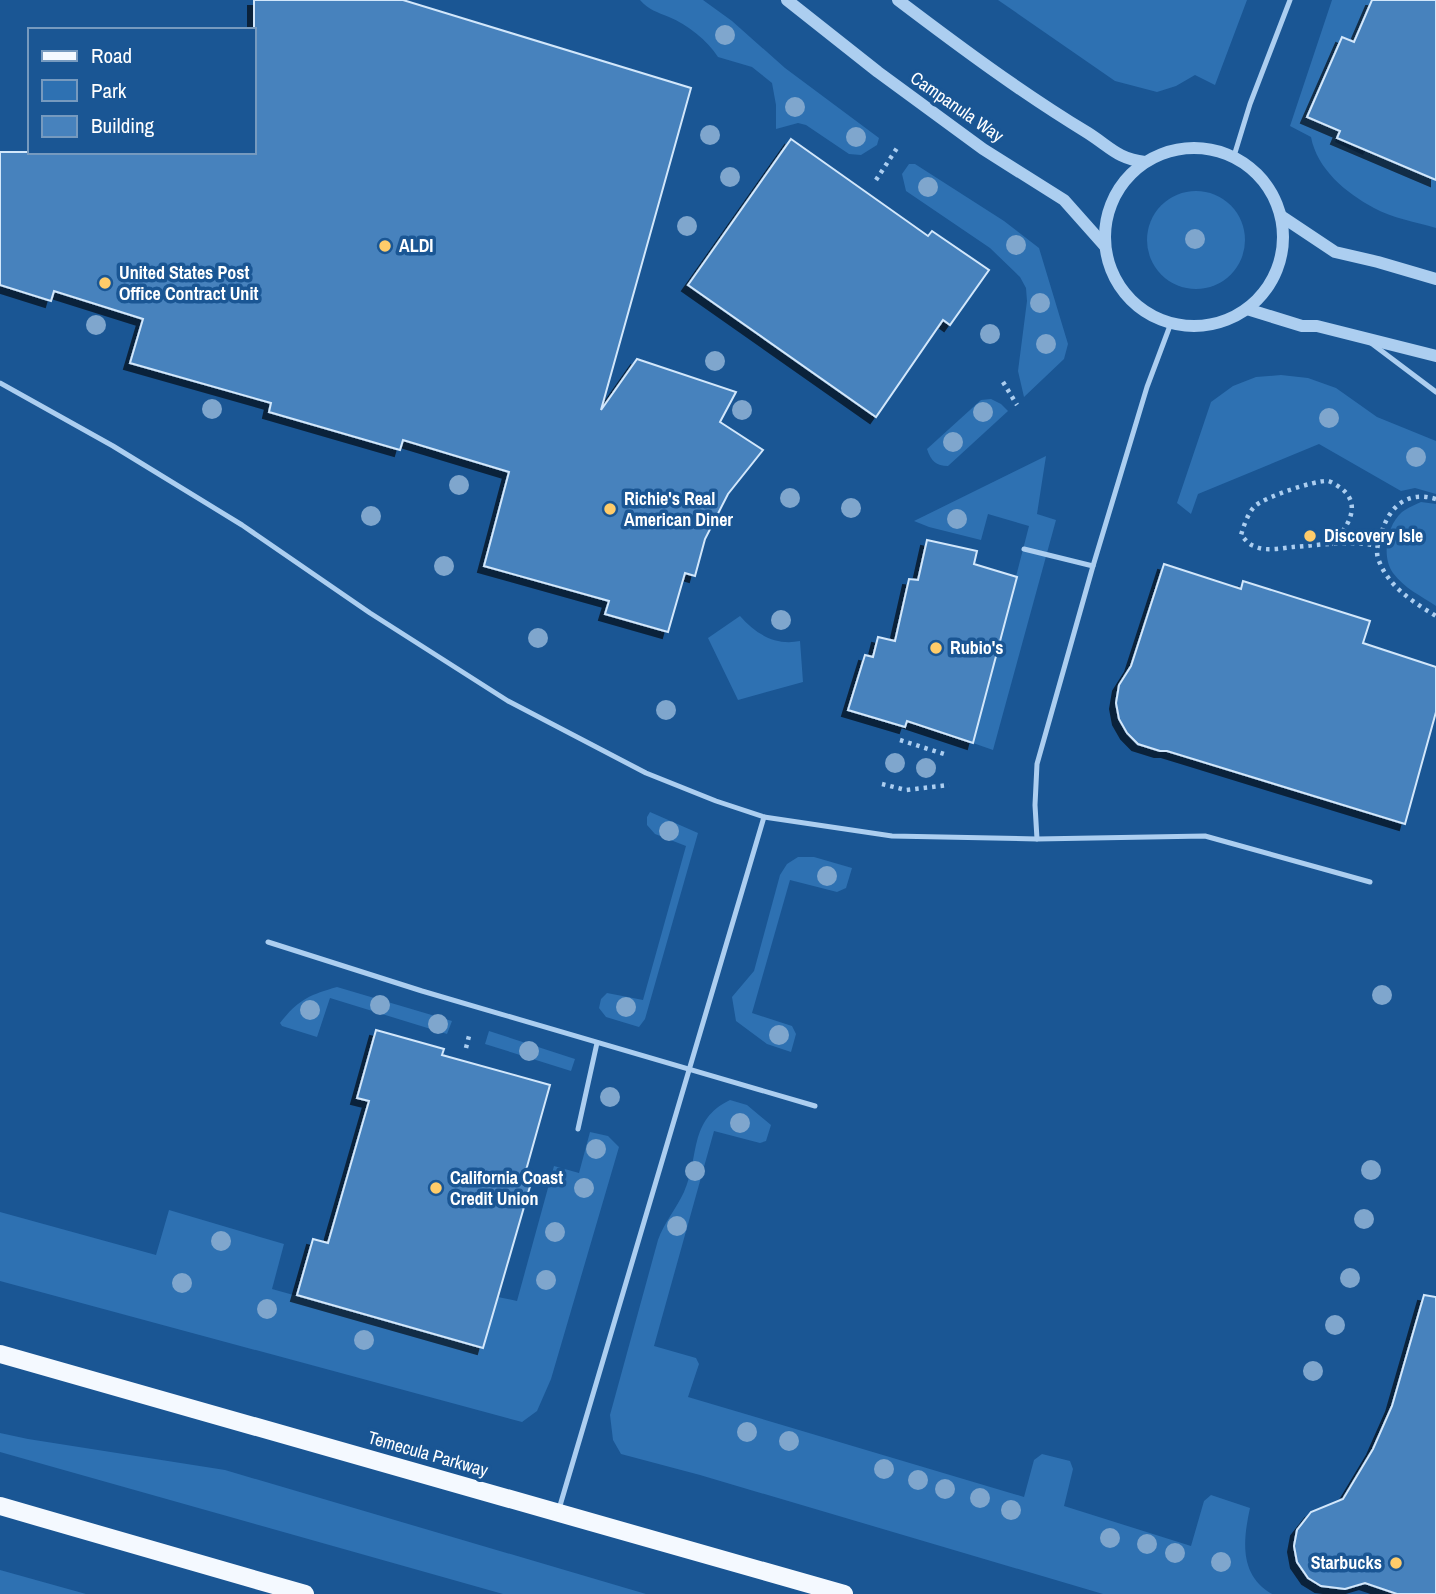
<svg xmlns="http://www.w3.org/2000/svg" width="1436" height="1594" viewBox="0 0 1436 1594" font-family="'Archivo Narrow',sans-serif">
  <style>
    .green { fill: #2e71b2 }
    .building { fill: #4782bd; stroke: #d2e7fb; stroke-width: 2; filter: url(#shadow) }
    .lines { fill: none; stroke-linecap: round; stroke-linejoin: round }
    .path { stroke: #accef0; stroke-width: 4.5; stroke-dasharray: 3.5 5; stroke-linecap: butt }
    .service { stroke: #accef0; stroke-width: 5 }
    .tertiary { stroke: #accef0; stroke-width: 12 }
    .primary { stroke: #f4f9ff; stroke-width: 18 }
    .tree { fill: #7fa6cd }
    .poi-dot { fill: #ffcc6a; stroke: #1a5694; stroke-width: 2.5 }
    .labels { text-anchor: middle; stroke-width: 7; stroke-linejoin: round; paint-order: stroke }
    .street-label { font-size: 18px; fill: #fff; stroke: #1a5694 }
    .poi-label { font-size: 18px; font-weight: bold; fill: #fff; stroke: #1a5694; text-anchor: start }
  </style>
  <defs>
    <filter id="shadow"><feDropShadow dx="-6" dy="6" stdDeviation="0" flood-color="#0009"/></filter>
  </defs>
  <rect width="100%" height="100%" fill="#1a5694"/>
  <g class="green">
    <path d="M640,0H703L732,21L785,68L879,138L877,145L861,155L849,154L806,125L798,123L776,129V105L772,83L752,67L718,57C707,40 688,25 669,17C657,12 649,10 640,0Z"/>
    <path d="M998,0H1247L1215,85L1195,75L1176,86L1157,92L1115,81Z"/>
    <path d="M1332,0H1372L1367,48L1342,37L1340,131L1335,142L1363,155L1370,140L1422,164L1419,173L1436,180V228C1416,222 1392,218 1374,208C1346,193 1317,169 1311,137L1290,126Z"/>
    <path d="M909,164H915L1004,221L1039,248L1068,344L1064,359L1024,397L1018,371L1027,301L1026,288L1020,277L990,248L906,191L902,174Z"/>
    <circle cx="1196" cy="240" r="49"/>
    <path d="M1281,375L1308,378L1336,388L1377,417L1436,441V494L1415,488L1401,491L1319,444L1198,494L1191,514L1177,503L1211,402L1233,386L1256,377Z"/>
    <path d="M991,399L1001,404L1008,411L948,466C936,466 931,461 927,449L981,400Z"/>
    <path d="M1046,456L1037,514L1056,520L993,750L973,743L1029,526L988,514L981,540L929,527L914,521Z"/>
    <path d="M1421,502L1436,504V606C1421,596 1404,588 1393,573C1381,556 1387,525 1402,512C1407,508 1415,505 1421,502Z"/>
    <path d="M740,616C756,634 775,646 800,641L803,682L738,700L708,638Z"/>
    <path d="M650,812L698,833L645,1019L639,1027L606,1017L599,1008L601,999L607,993L643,1000L686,846L655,834L647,825V817Z"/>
    <path d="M798,857H814L852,868L846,888L837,892L790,880L752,1013L792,1026L796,1034L791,1052L767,1044L736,1021L732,997L754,971L780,875L787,864Z"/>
    <path d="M337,987L452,1021L447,1034L330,998L317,1037L282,1026L280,1023C298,1000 309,995 337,987Z"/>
    <path d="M489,1031L575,1059L571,1071L485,1044Z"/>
    <path d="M730,1100L747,1105L771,1125L766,1141L760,1143L714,1131L654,1346L696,1358L699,1364L688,1397L1024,1497L1034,1460L1042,1454L1070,1461L1073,1469L1064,1506L1191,1546L1204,1501L1211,1495L1250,1508C1243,1540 1239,1575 1272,1594H1103L700,1475L621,1454L613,1440L610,1415L658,1240C664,1223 676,1209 684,1192C700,1157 688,1120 730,1100Z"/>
    <path d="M590,1132L608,1136L619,1147L551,1379L537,1411L522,1422L0,1281V1212L156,1255L169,1210L284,1244L272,1289L483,1348L498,1297L517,1301L554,1166L579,1173Z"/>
    <path d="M0,1433L28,1439L225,1470L646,1594H503L0,1452Z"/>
    <path d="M0,1570L86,1594H0Z"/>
  </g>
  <g class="building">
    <path d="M254,0H403L691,88L601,410L637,359L736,392L720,422L763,450L728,494L705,539L695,576L685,573L668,632L605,614L609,601L484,566L509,472L403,440L400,450L269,412L271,403L130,363L143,319L54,291L51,301L0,285V152H254Z"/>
    <path d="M1372,0H1436V180L1337,138L1340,131L1307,117L1342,37L1354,42Z"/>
    <path d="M791,139L928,236L932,231L989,270L950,325L943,320L876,417L688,285Z"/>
    <path d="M927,540L977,551L974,564L1017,577L973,743L907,721L905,727L848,710L865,655L873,657L878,637L895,641L909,579L918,580Z"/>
    <path d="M1164,564L1241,589L1243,581L1370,621L1363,643L1436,667V712L1405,824L1167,751H1160L1138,744L1127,733L1119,719L1116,703L1119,685L1131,666Z"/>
    <path d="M376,1030L444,1049L442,1055L550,1085L523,1181L531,1183L483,1348L297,1295L313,1239L328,1243L369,1101L357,1098Z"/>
    <path d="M1424,1295L1436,1297V1594H1397L1365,1583L1345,1589L1321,1586L1308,1578L1297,1562L1294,1546L1297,1530L1311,1512L1343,1499L1373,1449L1392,1406Z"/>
  </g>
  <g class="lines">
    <g class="path">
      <path d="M876,180L899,145"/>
      <path d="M1003,382L1017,405"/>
      <path d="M1436,499C1406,490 1388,508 1381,535C1378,543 1375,552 1379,561C1389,587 1413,602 1436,616"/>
      <path d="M1331,544C1346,530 1363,506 1342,489C1338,486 1332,482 1328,481C1315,480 1265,497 1255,506C1248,513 1244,525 1241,535C1245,539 1248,544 1254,546C1265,552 1281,548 1293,547C1321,545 1350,540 1377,546"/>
      <path d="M900,740L944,754"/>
      <path d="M882,784L906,790L949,785"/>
      <path d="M466,1048L469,1036"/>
    </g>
    <g class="service">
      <path d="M1234,156L1250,104L1290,0"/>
      <path d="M1371,343L1436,392"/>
      <path d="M0,383L113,446L242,525L370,613L508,701L646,773L716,801L764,817L892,836L1037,839L1205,836L1370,882"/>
      <path d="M1024,549L1093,566"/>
      <path d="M1037,839L1035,805L1037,764L1093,566L1147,387L1171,323"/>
      <path d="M268,942L422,991L815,1106"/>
      <path d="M578,1129L597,1043"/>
      <path d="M559,1509L764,817"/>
    </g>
    <g class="tertiary">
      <path d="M787,0L878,72L983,149L1064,200L1104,245"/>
      <path d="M898,0C960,47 1022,93 1088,133C1110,147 1118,159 1145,162"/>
      <circle cx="1194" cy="237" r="89"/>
      <path d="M1281,216L1335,252L1378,262L1436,279"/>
      <path d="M1247,309L1302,326H1317L1436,356"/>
    </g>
    <g class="primary">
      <path d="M0,1354L844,1594"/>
      <path d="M0,1506L305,1594"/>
    </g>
  </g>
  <g class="tree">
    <circle cx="725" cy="35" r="10"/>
    <circle cx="795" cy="107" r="10"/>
    <circle cx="710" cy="135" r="10"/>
    <circle cx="856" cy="137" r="10"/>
    <circle cx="730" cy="177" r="10"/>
    <circle cx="928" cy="187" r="10"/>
    <circle cx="687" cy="226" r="10"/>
    <circle cx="1195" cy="239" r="10"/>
    <circle cx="1016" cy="245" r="10"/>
    <circle cx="1040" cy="303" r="10"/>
    <circle cx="96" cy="325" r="10"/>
    <circle cx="990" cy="334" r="10"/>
    <circle cx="1046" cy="344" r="10"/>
    <circle cx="715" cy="361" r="10"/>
    <circle cx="212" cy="409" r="10"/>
    <circle cx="742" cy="410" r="10"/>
    <circle cx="983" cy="412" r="10"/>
    <circle cx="1329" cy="418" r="10"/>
    <circle cx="953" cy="442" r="10"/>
    <circle cx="1416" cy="457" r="10"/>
    <circle cx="459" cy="485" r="10"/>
    <circle cx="790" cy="498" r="10"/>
    <circle cx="851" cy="508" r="10"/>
    <circle cx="371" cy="516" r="10"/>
    <circle cx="957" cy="519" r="10"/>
    <circle cx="444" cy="566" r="10"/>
    <circle cx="781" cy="620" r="10"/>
    <circle cx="538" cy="638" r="10"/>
    <circle cx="666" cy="710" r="10"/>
    <circle cx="895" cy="763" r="10"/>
    <circle cx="926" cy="768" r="10"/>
    <circle cx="669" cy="831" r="10"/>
    <circle cx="827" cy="876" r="10"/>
    <circle cx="1382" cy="995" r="10"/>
    <circle cx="380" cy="1005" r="10"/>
    <circle cx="626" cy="1007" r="10"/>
    <circle cx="310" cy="1010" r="10"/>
    <circle cx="438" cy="1024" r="10"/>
    <circle cx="779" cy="1035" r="10"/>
    <circle cx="529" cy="1051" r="10"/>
    <circle cx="610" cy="1097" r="10"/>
    <circle cx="740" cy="1123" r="10"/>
    <circle cx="596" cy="1149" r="10"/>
    <circle cx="1371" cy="1170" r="10"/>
    <circle cx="695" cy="1171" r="10"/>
    <circle cx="584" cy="1188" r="10"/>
    <circle cx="1364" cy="1219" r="10"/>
    <circle cx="677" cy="1226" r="10"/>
    <circle cx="555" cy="1232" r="10"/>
    <circle cx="221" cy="1241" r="10"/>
    <circle cx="1350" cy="1278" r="10"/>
    <circle cx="546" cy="1280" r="10"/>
    <circle cx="182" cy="1283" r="10"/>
    <circle cx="267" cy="1309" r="10"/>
    <circle cx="1335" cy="1325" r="10"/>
    <circle cx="364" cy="1340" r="10"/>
    <circle cx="1313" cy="1371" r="10"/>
    <circle cx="747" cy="1432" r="10"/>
    <circle cx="789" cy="1441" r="10"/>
    <circle cx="884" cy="1469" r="10"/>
    <circle cx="918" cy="1480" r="10"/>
    <circle cx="945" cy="1489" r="10"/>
    <circle cx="980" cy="1498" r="10"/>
    <circle cx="1011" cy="1510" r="10"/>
    <circle cx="1110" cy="1538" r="10"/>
    <circle cx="1147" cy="1544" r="10"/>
    <circle cx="1175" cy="1553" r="10"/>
    <circle cx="1221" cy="1562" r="10"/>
  </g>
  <g class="poi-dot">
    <circle cx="385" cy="246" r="7"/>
    <circle cx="105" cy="283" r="7"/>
    <circle cx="610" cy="509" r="7"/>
    <circle cx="1310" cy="536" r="7"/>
    <circle cx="936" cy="648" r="7"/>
    <circle cx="436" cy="1188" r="7"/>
    <circle cx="1396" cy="1563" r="7"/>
  </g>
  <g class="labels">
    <g class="street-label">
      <text transform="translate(957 107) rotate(35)" y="6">Campanula Way</text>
      <text transform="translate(428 1454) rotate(16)" y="6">Temecula Parkway</text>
    </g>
    <g class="poi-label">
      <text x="399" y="252">ALDI</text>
      <text x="119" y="279">United States Post<tspan x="119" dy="21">Office Contract Unit</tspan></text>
      <text x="624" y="505">Richie's Real<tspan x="624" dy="21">American Diner</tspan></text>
      <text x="1324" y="542">Discovery Isle</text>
      <text x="950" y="654">Rubio's</text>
      <text x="450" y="1184">California Coast<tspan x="450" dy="21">Credit Union</tspan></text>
      <text x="1382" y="1569" text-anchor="end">Starbucks</text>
    </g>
  </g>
  <rect x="28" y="28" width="228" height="126" fill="#1a5694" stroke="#769abf" stroke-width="2"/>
  <rect x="42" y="51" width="35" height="10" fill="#f4f9ff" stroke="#769abf" stroke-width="2"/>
  <text x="91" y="63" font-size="21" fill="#ffffff">Road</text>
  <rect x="42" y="80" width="35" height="21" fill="#2e71b2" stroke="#769abf" stroke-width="2"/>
  <text x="91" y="98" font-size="21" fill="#ffffff">Park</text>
  <rect x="42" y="116" width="35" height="21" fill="#4782bd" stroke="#769abf" stroke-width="2"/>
  <text x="91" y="133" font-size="21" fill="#ffffff">Building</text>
</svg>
